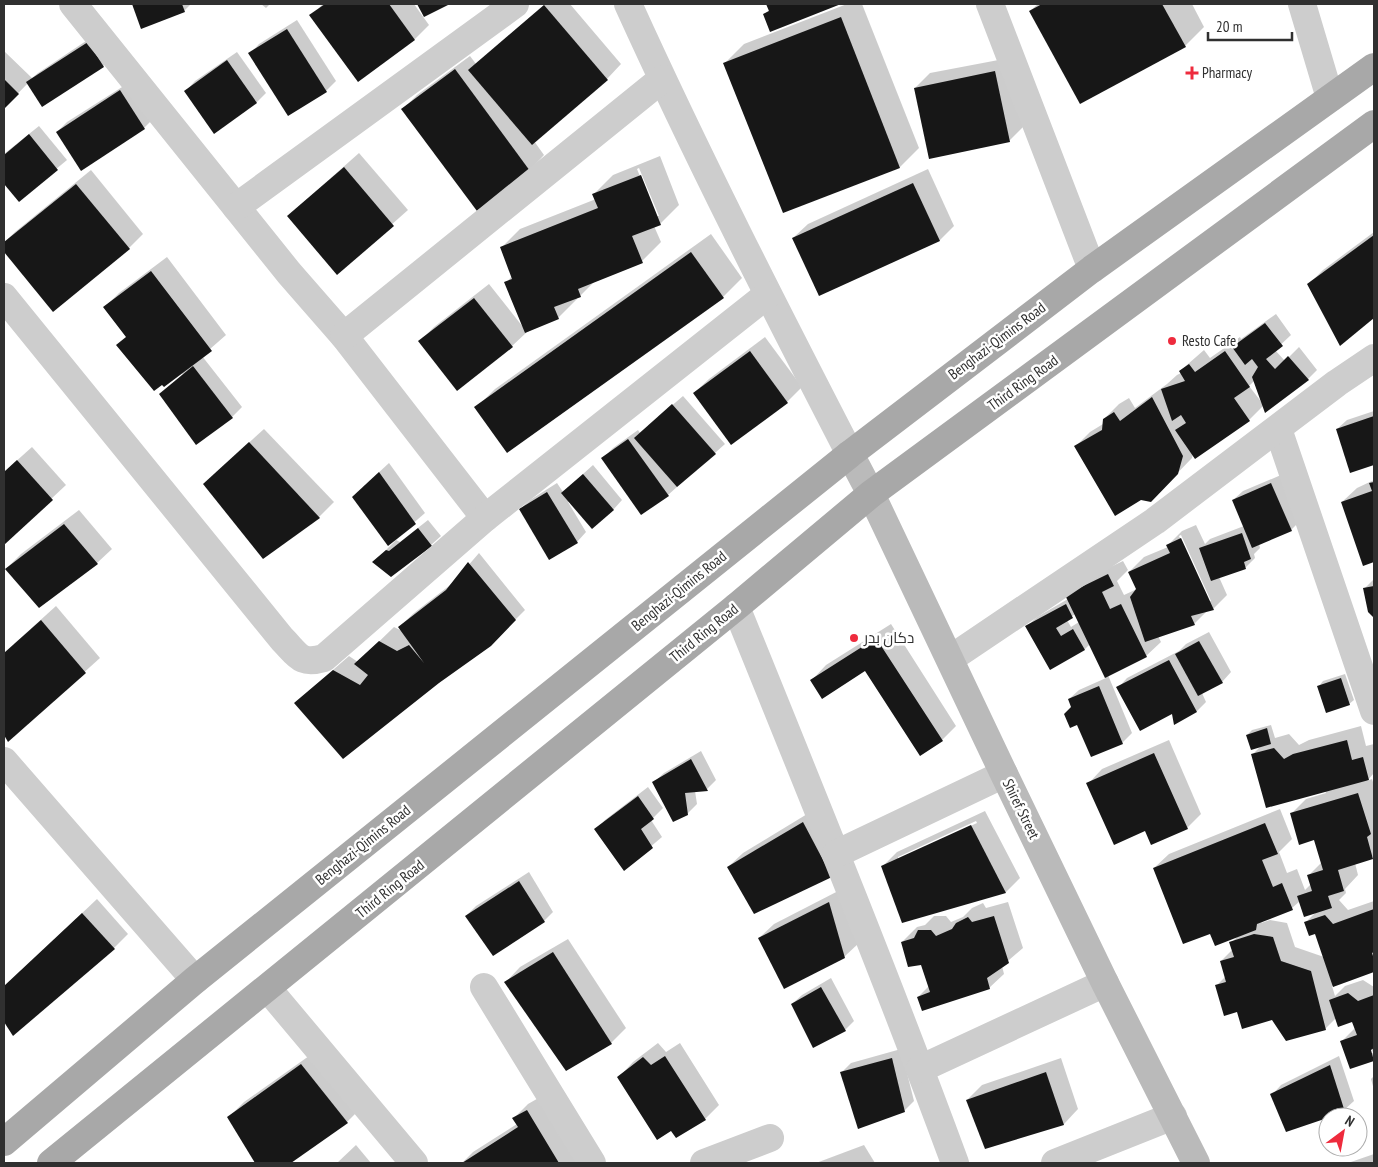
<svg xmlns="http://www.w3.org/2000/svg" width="1378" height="1167" viewBox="0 0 1378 1167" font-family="'PT Sans Narrow',Cairo,sans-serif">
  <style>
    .shadow { fill: #0003; fill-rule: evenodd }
    .building { fill: #171717 }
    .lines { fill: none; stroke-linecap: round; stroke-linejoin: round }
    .minor { stroke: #cdcdcd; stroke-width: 28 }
    .secondary { stroke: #bababa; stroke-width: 28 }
    .primary { stroke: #a8a8a8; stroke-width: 28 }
    .poi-dot { fill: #ee2b3d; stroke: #fff; stroke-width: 2 }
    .labels { text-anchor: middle; stroke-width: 5; stroke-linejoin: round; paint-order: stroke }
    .poi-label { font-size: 15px; fill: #303030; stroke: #fff; text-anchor: start }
    .street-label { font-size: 15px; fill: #303030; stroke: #fff }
  </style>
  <rect width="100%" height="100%" fill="#fff"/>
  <g class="shadow">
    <path d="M133,4H191L184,11L142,27Z"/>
    <path d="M261,4H270L266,8Z"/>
    <path d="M323,4H414L429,25L415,39L358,80L311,16Z"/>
    <path d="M545,4H570L621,64L607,79L534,141L544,155L530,170L403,109L417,95L470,56L476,64Z"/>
    <path d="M768,4H838L771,30L765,14L770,9Z"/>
    <path d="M847,4H862L919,148L900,167L725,63L744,44Z"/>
    <path d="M1038,4H1192L1204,27L1185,46L1030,11Z"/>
    <path d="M297,20L336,81L326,91L288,114L250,54L259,44Z"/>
    <path d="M98,33L113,56L103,66L43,105L28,83L4,108V51L32,78L38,73Z"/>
    <path d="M237,52L266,93L257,102L214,132L186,91L195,81Z"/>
    <path d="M1009,58L1023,127L1009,141L915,88L930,73Z"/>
    <path d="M130,82L154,118L144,128L81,169L57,132L67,122Z"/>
    <path d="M39,126L67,160L19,200L4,182V154Z"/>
    <path d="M359,153L408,210L337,273L288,216Z"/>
    <path d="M660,156L679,205L660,224L654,226L661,242L642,261L596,280L580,296L577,297V299L558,318L527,332L512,346L420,341L434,327L489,284L523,327L506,283L512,276L501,248L520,229L596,199L594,194L613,175ZM639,168L659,216H656L637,169Z"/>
    <path d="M928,169L954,226L940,240L793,238L808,224Z"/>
    <path d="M91,170L143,234L129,248L53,310L4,250V243L15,232Z"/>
    <path d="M1374,232V317L1341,344L1308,285L1323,270Z"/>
    <path d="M711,234L742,278L723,297L508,451L476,408L495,389Z"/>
    <path d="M167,257L226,335L202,356L242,407L232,417L197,443L161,394L183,374L127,337L104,308L119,293Z"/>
    <path d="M1276,314L1291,335L1275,350L1285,361L1299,347L1317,370L1308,379L1264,405L1249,420L1193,454L1192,458L1165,486L1075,447L1090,432L1103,424L1104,419L1119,404L1129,398L1135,408L1167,384L1177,375L1181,373L1180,371L1204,350L1210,358L1240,337L1241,339ZM1255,380L1263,404L1249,386Z"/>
    <path d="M765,337L802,387L787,402L731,443L694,393L709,379Z"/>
    <path d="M683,396L725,444L668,495L603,458L613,448L638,430L640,433Z"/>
    <path d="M1374,411V464L1351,471L1337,429L1347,420Z"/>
    <path d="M264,429L334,502L319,517L264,558L219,470Z"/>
    <path d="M32,447L66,485L4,543V472Z"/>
    <path d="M389,463L425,513L388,545L363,487Z"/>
    <path d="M593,465L622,500L613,510L568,502L586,532L577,542L520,509L530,500L557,483L563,492Z"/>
    <path d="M1281,475L1301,520L1291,530L1259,544L1260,548L1254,554L1255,558L1246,567L1219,577L1227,595L1213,609L1207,611L1194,624L1158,636L1161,642L1146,656L1108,675L1132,733L1122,743L1073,707L1069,699L1079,690L1106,678L1090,644L1085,649L1051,668L1027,626L1037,617L1068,599L1081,581L1123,561L1128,570L1117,581L1124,595L1137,589L1129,572L1144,557L1168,547V545L1182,531L1196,525L1205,544L1210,539L1244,526L1233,500L1243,491ZM1181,535L1211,601H1208L1179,536ZM1075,614L1079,622L1071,627L1067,620Z"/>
    <path d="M1374,480V561L1364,565L1342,502L1357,488Z"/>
    <path d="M79,510L112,549L97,563L39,606L6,569L21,554Z"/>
    <path d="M428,520L441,536L431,545L384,552L396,540L400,542Z"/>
    <path d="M479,553L525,610L490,645L438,682L295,703L349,656L358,662L394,627L402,631L399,627L414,613L454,582Z"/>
    <path d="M1374,579V615H1373L1365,588Z"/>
    <path d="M56,606L100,658L9,740L4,732V653Z"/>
    <path d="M891,624L956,726L942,740L865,670L812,680L826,665Z"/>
    <path d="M1209,632L1231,672L1222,682L1202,693L1206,702L1197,711L1175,723L1173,712L1118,688L1127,678L1179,651L1186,644Z"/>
    <path d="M1345,674L1354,700L1349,704L1319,686L1323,681Z"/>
    <path d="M1271,725L1275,738L1289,734L1299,745L1309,740L1361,726L1366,746L1374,744V773L1367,781L1372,779L1374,785V856L1355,863L1358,875L1345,889L1346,893L1339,900L1348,910L1374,901V971L1332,986L1335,996L1345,986L1363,980L1374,987V1059L1351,1068L1342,1041L1355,1028L1353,1021L1336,1018L1325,1029L1238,1011L1216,986L1226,976L1221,961L1233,949L1231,943L1238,936L1211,932L1154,868L1169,854L1280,809L1292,839L1279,852L1287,873L1297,869L1305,890L1311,884L1308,876L1322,862L1314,839L1291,814L1306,799L1326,793L1325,791L1253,754L1261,746L1247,735L1252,730ZM1300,901L1316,912L1306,922L1316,932L1324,957L1295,947L1287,923L1270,920L1261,923L1265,919L1292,908ZM1370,1043L1373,1053H1370Z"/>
    <path d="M1169,740L1201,814L1187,828L1146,830L1088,784L1102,769Z"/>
    <path d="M701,751L716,780L707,789L695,791L697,804L687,814L654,782L664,773Z"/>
    <path d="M648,787L663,808L651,820L662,837L624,869L596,830L605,820Z"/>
    <path d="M817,808L845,861L728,867L743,853Z"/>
    <path d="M985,811L1020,878L1006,892L902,921L882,867L897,852ZM976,821L977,823L898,860V857Z"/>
    <path d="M529,872L553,912L544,921L466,916L476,906Z"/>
    <path d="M844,888L859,943L844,957L759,938L774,924Z"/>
    <path d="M97,899L128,934L114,948L14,1034L4,1020V987Z"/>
    <path d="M1008,902L1023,948L1002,966L1004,974L989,988L918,997L929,986L922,964L902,942L917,927L925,925L934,916H946L951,922L963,917L972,908L983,903L986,908Z"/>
    <path d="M568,939L626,1028L611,1043L506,982L520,967Z"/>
    <path d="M831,978L854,1021L845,1030L792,1004L802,995Z"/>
    <path d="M658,1043L666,1052L680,1043L719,1105L705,1119L671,1130L619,1077L633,1062Z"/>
    <path d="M901,1049L914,1101L904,1111L842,1072L851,1063Z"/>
    <path d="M316,1051L361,1108L347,1122L289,1163H257L229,1117L244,1102Z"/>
    <path d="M1339,1056L1354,1101L1344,1110L1272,1095L1281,1085Z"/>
    <path d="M1061,1058L1078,1109L1064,1124L985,1147L967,1100L982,1085Z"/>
    <path d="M1374,1076V1090L1371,1079Z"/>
    <path d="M542,1096L578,1163H462L473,1152L517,1124L514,1118L528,1104Z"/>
    <path d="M356,1145L371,1163H337Z"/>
    <path d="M864,1145L875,1163H816Z"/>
    <path d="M1374,1154V1163H1348Z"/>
  </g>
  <g class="building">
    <path d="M132,4H182L185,12L141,29Z"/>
    <path d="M325,4H389L415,40L358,82L309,15Z"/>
    <path d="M417,4H450L424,17Z"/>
    <path d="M766,4H841L770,32L763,14L769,11Z"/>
    <path d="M1042,4H1162L1186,47L1080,104L1029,11Z"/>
    <path d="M544,5L608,80L532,145L468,70Z"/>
    <path d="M841,17L900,168L783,213L723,63Z"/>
    <path d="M287,29L327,92L288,116L248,53Z"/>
    <path d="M88,42L104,67L42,107L26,82Z"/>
    <path d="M227,60L257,103L214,134L184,91Z"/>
    <path d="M455,69L530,171L477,211L401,109Z"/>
    <path d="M995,71L1010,142L929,159L914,88Z"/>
    <path d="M4,79L19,94L4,109Z"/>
    <path d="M120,90L145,129L81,171L56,132Z"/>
    <path d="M29,134L58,170L19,202L4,184V155Z"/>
    <path d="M344,167L394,226L337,275L287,216Z"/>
    <path d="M641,175L661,225L632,236L643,263L578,289L581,297L554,307L559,319L525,333L504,282L512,279L500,247L598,208L592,194Z"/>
    <path d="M913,183L940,241L819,296L792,238Z"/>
    <path d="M76,184L130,249L53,312L4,252V242Z"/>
    <path d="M1374,235V318L1340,346L1307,284Z"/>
    <path d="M691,252L724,298L507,453L474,407Z"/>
    <path d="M151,271L212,351L164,387L162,385L154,391L116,345L126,337L103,307Z"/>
    <path d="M474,298L513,347L457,391L418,341Z"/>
    <path d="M1265,323L1283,346L1266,359L1275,369L1288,356L1309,380L1265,413L1252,377L1258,367L1252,359L1245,365L1232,347Z"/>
    <path d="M750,351L788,403L731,445L693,393Z"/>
    <path d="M1225,351L1250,387L1234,398L1250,421L1195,459L1175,430L1186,423L1181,415L1172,421L1161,389L1185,381L1179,371L1189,364L1195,372Z"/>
    <path d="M193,366L233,418L196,445L159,394Z"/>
    <path d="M1152,397L1183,456L1178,474L1151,502L1141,500L1115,516L1074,446L1102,430L1103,419L1114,412L1120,421Z"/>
    <path d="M672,404L716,454L677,487L634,438Z"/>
    <path d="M1374,416V465L1350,473L1336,429Z"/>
    <path d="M628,439L669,496L641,515L601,458Z"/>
    <path d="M249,442L320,518L263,559L203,484Z"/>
    <path d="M17,460L53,500L4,545V472Z"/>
    <path d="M379,472L416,524L388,546L352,497Z"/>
    <path d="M583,474L614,510L592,529L561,493Z"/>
    <path d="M1374,482V562L1363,566L1341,502L1372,491L1369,483Z"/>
    <path d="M1271,483L1292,531L1252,548L1232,500Z"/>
    <path d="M547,492L578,543L549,560L519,509Z"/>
    <path d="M64,524L98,564L39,608L5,569Z"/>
    <path d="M418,528L432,546L391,577L372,562L386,550L389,551Z"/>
    <path d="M1242,533L1251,559L1244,562L1246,569L1211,581L1199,548Z"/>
    <path d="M1181,538L1214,610L1191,616L1195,625L1145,642L1130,597L1136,589L1128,572L1170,553L1166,545Z"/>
    <path d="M468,562L516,620L491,646L439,683L343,759L294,703L333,670L360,685L368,675L354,664L379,641L397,651L409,645L424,663L398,627L446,590Z"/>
    <path d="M1108,574L1114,586L1102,592L1110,609L1121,604L1147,657L1105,678L1065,595Z"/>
    <path d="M1374,586V616L1373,617L1368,612L1363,588Z"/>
    <path d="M1066,604L1073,618L1056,628L1061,636L1073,629L1085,650L1050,670L1025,626Z"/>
    <path d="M41,620L86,673L8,742L4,735V653Z"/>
    <path d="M876,638L943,741L920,756L865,671L822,699L810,680Z"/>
    <path d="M1199,641L1223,683L1198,696L1175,654Z"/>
    <path d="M1169,660L1197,712L1174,725L1172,714L1140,731L1116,687Z"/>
    <path d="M1341,678L1350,705L1326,713L1317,686Z"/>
    <path d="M1099,686L1123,744L1091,757L1077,725L1070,728L1064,714L1071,707L1068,699Z"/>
    <path d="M1267,728L1271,744L1251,750L1246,735Z"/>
    <path d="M1347,740L1352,760L1363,757L1369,780L1266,808L1251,754L1274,748L1284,759L1293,754Z"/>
    <path d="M1154,753L1188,829L1151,845L1145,831L1114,845L1086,783Z"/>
    <path d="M691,759L708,791L685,793L688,815L673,822L652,782Z"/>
    <path d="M1358,793L1371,834L1367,837L1373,859L1338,870L1344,891L1328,896L1332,908L1304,917L1297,896L1312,891L1307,875L1323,870L1314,840L1299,845L1290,813Z"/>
    <path d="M638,796L654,819L641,829L653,848L624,871L594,829Z"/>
    <path d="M803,822L832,877L754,914L727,867Z"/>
    <path d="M1265,823L1278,854L1262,860L1273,887L1282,883L1293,910L1257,924L1256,930L1215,946L1210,934L1183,944L1153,868Z"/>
    <path d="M971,825L1006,893L902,923L881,866Z"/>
    <path d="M519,881L545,922L493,956L465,916Z"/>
    <path d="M829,902L845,958L784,989L758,938Z"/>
    <path d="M1374,909V952L1372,953L1374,959V972L1333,987L1315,934L1309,936L1304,922L1325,915L1333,924Z"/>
    <path d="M82,913L115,949L13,1036L4,1022V986Z"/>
    <path d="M994,916L1009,963L987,978L990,989L922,1011L917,997L930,992L921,965L908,967L901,942L914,938L918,930H931L936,936L952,929L956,923L968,917L972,922Z"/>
    <path d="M1254,934L1273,937L1281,961L1311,971L1326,1030L1286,1041L1272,1020L1242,1029L1237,1012L1224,1016L1215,985L1226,982L1220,961L1234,957L1229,942Z"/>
    <path d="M553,952L612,1044L566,1071L504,982Z"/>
    <path d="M821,987L846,1031L813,1048L791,1004Z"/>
    <path d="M1348,993L1358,1001L1374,995V1048L1371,1050L1374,1061L1350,1069L1340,1041L1357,1035L1352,1022L1338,1027L1329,1000Z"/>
    <path d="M665,1056L706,1120L676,1138L671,1131L657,1140L617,1077L643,1057L651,1065Z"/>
    <path d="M892,1058L905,1112L858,1129L840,1072Z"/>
    <path d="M301,1064L348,1123L291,1163H255L227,1117Z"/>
    <path d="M1330,1065L1345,1112L1286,1132L1270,1094Z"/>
    <path d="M1046,1072L1064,1125L985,1149L966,1100Z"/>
    <path d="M527,1110L559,1163H462L518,1127L512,1118Z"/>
  </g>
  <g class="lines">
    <g class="minor">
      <path d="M73,4L289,273L344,336L485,518"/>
      <path d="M628,4C697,156 773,305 850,454"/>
      <path d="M990,4L1092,269"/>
      <path d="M1302,4L1330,98"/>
      <path d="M236,207L515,4"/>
      <path d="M4,297L282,639C298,655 300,665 324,658L485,518L767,295"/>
      <path d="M344,336L662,79"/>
      <path d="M1278,429L1374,711"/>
      <path d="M736,607C811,792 886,976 955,1163"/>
      <path d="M950,659L1155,521L1337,383L1374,358"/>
      <path d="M4,761L195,980"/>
      <path d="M836,854L1004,774"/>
      <path d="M484,987L592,1163"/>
      <path d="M268,989L414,1163"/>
      <path d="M920,1069L1105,983"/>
      <path d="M704,1163L770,1138"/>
      <path d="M1055,1163L1173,1116"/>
    </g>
    <path class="secondary" d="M850,454L871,494L1004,774L1105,983L1196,1163"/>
    <g class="primary">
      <path d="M4,1142L195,980L850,454L1092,269L1374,67"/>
      <path d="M51,1163L736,607L871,494L1374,124"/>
    </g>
  </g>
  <g class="poi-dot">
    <path d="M1189.5 65.5h5v5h5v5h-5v5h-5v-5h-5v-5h5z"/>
    <circle cx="1172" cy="341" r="5"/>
    <circle cx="854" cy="638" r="5"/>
  </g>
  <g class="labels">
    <g class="poi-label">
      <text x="1202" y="78">Pharmacy</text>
      <text x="1182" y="346">Resto Cafe</text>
      <text x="864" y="643">دكان بدر</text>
    </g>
    <g class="street-label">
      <text transform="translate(997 341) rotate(-37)" y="5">Benghazi-Qimins Road</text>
      <text transform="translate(1023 383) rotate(-36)" y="5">Third Ring Road</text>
      <text transform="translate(679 591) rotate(-39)" y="5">Benghazi-Qimins Road</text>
      <text transform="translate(704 633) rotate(-39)" y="5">Third Ring Road</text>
      <text transform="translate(1021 809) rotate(64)" y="5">Shiref Street</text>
      <text transform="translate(363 845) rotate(-39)" y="5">Benghazi-Qimins Road</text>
      <text transform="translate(390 889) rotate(-39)" y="5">Third Ring Road</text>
    </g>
  </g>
  <rect width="1378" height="1167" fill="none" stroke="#303030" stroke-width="10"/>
  <g transform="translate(1343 1132) rotate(32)"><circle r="24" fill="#ffffff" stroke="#acacac"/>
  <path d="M0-4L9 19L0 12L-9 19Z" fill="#ee2b3d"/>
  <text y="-8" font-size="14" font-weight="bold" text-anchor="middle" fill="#303030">N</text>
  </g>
  <path d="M1208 32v8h84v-8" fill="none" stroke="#303030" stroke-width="2.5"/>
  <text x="1216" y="32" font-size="15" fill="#303030" stroke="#ffffff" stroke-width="4" paint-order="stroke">20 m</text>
</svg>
